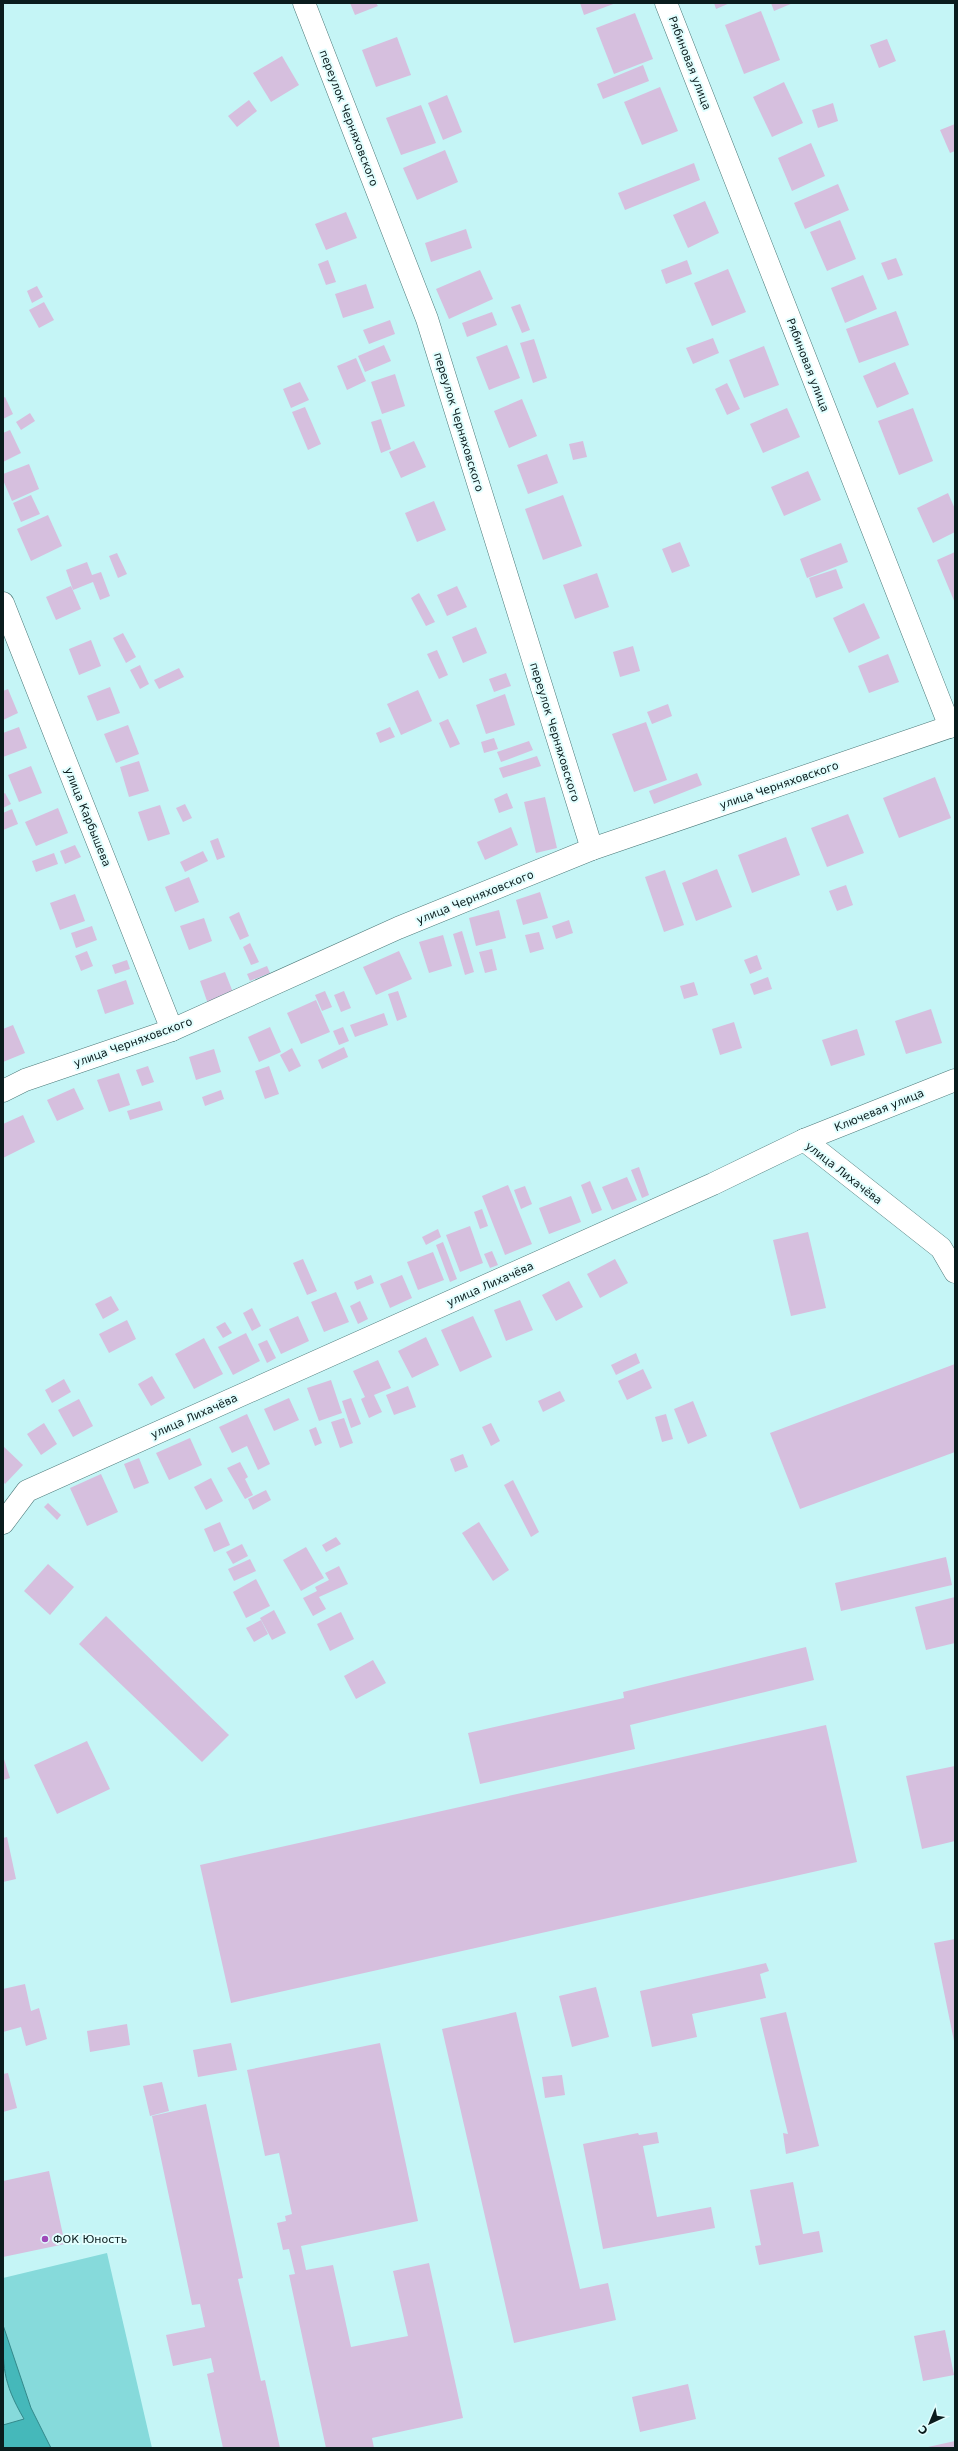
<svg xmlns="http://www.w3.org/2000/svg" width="958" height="2451" viewBox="0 0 958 2451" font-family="'DejaVu Sans',sans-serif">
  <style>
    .green { fill: #86dadb }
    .water { fill: #45b8ba; stroke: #33898b }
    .building { fill: #d6bfde }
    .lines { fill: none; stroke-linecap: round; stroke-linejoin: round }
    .minor-casing { stroke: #4d7a7a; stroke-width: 23 }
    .minor { stroke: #fff; stroke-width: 22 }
    .poi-dot { fill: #9e4ab8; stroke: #e2fefe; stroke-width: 1.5 }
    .labels { text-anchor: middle; stroke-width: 4; stroke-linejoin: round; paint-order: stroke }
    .street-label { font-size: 11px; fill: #0a1c1d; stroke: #e2fefe }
    .poi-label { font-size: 11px; fill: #0a1c1d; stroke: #e2fefe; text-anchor: start }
  </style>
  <rect width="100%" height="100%" fill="#c5f5f6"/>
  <path class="green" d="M107,2253L152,2448H3V2278Z"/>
  <path class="water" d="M3,2325L31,2408L51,2448H3V2425L24,2419C2,2381 3,2367 3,2325Z"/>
  <g class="building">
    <path d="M350,3H376L378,6L355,15Z"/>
    <path d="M580,3H616L584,15Z"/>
    <path d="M714,3H730L716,9Z"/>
    <path d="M771,3H793L774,11Z"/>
    <path d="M761,11L780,60L744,74L725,25Z"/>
    <path d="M635,13L653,59L614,74L596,28Z"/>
    <path d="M397,37L411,75L376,87L362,50Z"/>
    <path d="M887,39L896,61L879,68L870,45Z"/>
    <path d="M282,56L299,85L271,102L253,73Z"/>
    <path d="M643,65L649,81L603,99L597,84Z"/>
    <path d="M784,82L803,123L772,137L753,97Z"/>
    <path d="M660,87L678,131L642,145L624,102Z"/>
    <path d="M447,95L462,132L443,140L428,103Z"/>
    <path d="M249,100L257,111L237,127L228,116Z"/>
    <path d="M833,103L838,121L818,128L812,110Z"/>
    <path d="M421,105L436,143L401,155L386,118Z"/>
    <path d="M955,124V151L950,153L940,130Z"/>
    <path d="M811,143L825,176L792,191L778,158Z"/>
    <path d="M445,150L458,182L417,200L403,168Z"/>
    <path d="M694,163L700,180L625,210L618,193Z"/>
    <path d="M838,184L849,210L805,229L794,203Z"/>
    <path d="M705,201L719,233L688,248L673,215Z"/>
    <path d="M346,212L357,238L326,250L315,224Z"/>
    <path d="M840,220L856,259L827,271L810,232Z"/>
    <path d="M466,229L472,248L431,262L425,243Z"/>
    <path d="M896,258L903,275L888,280L881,263Z"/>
    <path d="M328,260L336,282L326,285L318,264Z"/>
    <path d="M687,260L692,274L666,284L661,270Z"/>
    <path d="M728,269L746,312L712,326L694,283Z"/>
    <path d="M480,270L493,299L449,319L436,289Z"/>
    <path d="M863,275L877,309L845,323L831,288Z"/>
    <path d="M366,284L374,308L343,318L335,294Z"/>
    <path d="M37,286L43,297L32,303L27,291Z"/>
    <path d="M44,302L54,320L39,328L29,310Z"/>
    <path d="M520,304L530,330L522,333L511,307Z"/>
    <path d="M896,311L909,345L859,363L846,329Z"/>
    <path d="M492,312L497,325L467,337L462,323Z"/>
    <path d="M390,320L395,334L369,344L363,330Z"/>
    <path d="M713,338L719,353L693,364L686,348Z"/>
    <path d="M534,339L547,378L533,383L520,343Z"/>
    <path d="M384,345L391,361L365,372L358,356Z"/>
    <path d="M507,345L520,378L489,390L476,357Z"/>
    <path d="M764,346L779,385L744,398L729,360Z"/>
    <path d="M356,358L366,381L347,390L337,366Z"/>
    <path d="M895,362L909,394L877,408L863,376Z"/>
    <path d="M395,374L405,406L382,414L371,382Z"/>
    <path d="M300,382L309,400L291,408L283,389Z"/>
    <path d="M727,383L740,409L727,415L715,389Z"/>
    <path d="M5,397L13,414L3,419V398Z"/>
    <path d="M522,399L537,436L509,448L494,411Z"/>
    <path d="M305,407L321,444L308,450L292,412Z"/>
    <path d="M787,408L800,437L763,453L750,424Z"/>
    <path d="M913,408L933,461L899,475L878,421Z"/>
    <path d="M30,413L35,421L21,430L16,422Z"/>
    <path d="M381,419L391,449L381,453L371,422Z"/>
    <path d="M10,430L21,453L3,462V433Z"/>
    <path d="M414,441L426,467L401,478L389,452Z"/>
    <path d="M583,441L587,457L573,460L569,444Z"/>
    <path d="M547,454L558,483L528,494L517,465Z"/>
    <path d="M29,464L39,489L12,501L3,480V474Z"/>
    <path d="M808,471L821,500L784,516L771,487Z"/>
    <path d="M948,493L955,509V532L933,543L917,508Z"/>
    <path d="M31,495L40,514L21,522L13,503Z"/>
    <path d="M563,495L582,546L543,560L525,509Z"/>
    <path d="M434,501L446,530L417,542L405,513Z"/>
    <path d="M48,515L62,546L31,561L17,529Z"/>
    <path d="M680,542L690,566L672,573L662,549Z"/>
    <path d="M841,543L848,562L807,578L800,559Z"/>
    <path d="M955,552V603L937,560Z"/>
    <path d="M117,553L127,574L118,578L109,556Z"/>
    <path d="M87,562L92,575L101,572L110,596L100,600L93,582L73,590L66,570Z"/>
    <path d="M836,569L843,588L816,598L809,578Z"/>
    <path d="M597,573L609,607L575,619L563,585Z"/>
    <path d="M71,586L81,609L56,620L46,597Z"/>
    <path d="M457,586L467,607L447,616L437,595Z"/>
    <path d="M419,593L435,622L426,626L411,598Z"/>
    <path d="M864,603L880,638L849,653L833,618Z"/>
    <path d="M476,627L487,653L463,663L452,637Z"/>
    <path d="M123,633L136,657L126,663L113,638Z"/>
    <path d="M91,640L101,666L79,675L69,649Z"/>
    <path d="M633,646L640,671L620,677L613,652Z"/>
    <path d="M437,650L448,675L439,679L427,654Z"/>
    <path d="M888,654L899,682L869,693L858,666Z"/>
    <path d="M140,665L149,684L140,689L130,670Z"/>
    <path d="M179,668L184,677L159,689L154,680Z"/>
    <path d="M506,673L511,686L494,692L489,679Z"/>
    <path d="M110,687L120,713L97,721L87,696Z"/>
    <path d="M8,689L18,713L3,720V691Z"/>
    <path d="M418,690L432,721L401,735L387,704Z"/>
    <path d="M505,694L515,725L486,734L476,705Z"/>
    <path d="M668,704L672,716L652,724L647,712Z"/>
    <path d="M448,719L460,744L450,748L439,723Z"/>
    <path d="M646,722L667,780L634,792L612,734Z"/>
    <path d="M128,725L139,754L116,763L104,734Z"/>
    <path d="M19,727L27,748L3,757V733Z"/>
    <path d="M390,727L395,737L380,743L376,733Z"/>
    <path d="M494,738L498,749L484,753L481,742Z"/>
    <path d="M529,741L533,750L501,762L497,752Z"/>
    <path d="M537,756L541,766L503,778L499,768Z"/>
    <path d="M139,761L149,791L129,797L120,767Z"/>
    <path d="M31,766L42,793L19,802L8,775Z"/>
    <path d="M697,773L702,785L654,804L649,791Z"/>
    <path d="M935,777L951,818L899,838L883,798Z"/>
    <path d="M5,793L11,804L3,808V794Z"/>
    <path d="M507,793L513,808L499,813L494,799Z"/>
    <path d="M545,797L557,848L536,853L524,802Z"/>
    <path d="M185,804L192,818L183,822L176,808Z"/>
    <path d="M160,805L170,834L148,841L138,812Z"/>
    <path d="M58,808L68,833L36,846L25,822Z"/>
    <path d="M12,809L18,824L3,830V813Z"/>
    <path d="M848,814L864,853L827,867L811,828Z"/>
    <path d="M511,827L518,845L485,860L477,842Z"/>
    <path d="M786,837L800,875L752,893L738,855Z"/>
    <path d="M218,838L225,857L217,860L210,841Z"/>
    <path d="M75,845L81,857L65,864L60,851Z"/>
    <path d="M203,851L208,861L185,872L180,862Z"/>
    <path d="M54,853L58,864L36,872L32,861Z"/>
    <path d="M717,869L732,907L696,921L682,883Z"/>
    <path d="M665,870L684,925L664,932L645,877Z"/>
    <path d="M189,877L199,902L175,912L165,887Z"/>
    <path d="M846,885L853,905L837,911L829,891Z"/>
    <path d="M540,892L548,918L523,925L516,900Z"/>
    <path d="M75,894L85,921L60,930L50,903Z"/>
    <path d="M499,910L506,938L476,946L469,918Z"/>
    <path d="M239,912L249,936L240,940L229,917Z"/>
    <path d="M204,918L212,941L189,950L180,926Z"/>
    <path d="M569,920L573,933L556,939L552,926Z"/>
    <path d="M92,926L97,940L76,948L71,933Z"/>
    <path d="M462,931L474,972L465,975L453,934Z"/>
    <path d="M539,932L544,949L530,953L525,935Z"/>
    <path d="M443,935L452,966L429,973L419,942Z"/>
    <path d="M250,943L259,962L251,965L243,947Z"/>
    <path d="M492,949L497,970L485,973L479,952Z"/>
    <path d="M87,951L93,966L81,971L75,956Z"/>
    <path d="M399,951L412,979L376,995L363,967Z"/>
    <path d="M757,955L762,969L750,974L744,960Z"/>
    <path d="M127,960L130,969L115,974L112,965Z"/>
    <path d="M267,966L270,973L250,981L247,974Z"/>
    <path d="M225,972L234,995L208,1004L200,981Z"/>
    <path d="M768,977L772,989L754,995L750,984Z"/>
    <path d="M126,980L134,1004L105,1014L97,990Z"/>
    <path d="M694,982L698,995L684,999L680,986Z"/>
    <path d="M325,991L332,1007L322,1011L315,995Z"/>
    <path d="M344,991L351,1008L341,1012L334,995Z"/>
    <path d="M398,991L407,1017L397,1021L388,994Z"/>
    <path d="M316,1000L330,1032L301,1044L287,1013Z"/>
    <path d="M931,1009L942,1043L906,1054L895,1021Z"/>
    <path d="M384,1013L388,1025L355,1037L350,1025Z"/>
    <path d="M734,1022L742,1048L720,1055L712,1029Z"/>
    <path d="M13,1025L25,1053L3,1062V1029Z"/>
    <path d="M270,1027L281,1052L259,1062L248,1037Z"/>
    <path d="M343,1027L349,1041L339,1045L333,1031Z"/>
    <path d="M857,1029L865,1055L831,1066L822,1040Z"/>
    <path d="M344,1047L348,1057L322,1069L318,1060Z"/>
    <path d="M292,1048L301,1066L289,1072L280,1055Z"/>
    <path d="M214,1049L221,1072L196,1080L189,1057Z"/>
    <path d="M148,1066L154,1082L142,1086L136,1070Z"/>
    <path d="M269,1066L279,1094L265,1099L255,1071Z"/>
    <path d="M119,1073L130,1105L109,1112L97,1080Z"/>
    <path d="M74,1088L84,1109L57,1121L47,1100Z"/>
    <path d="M221,1090L224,1099L205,1106L202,1097Z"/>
    <path d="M160,1101L163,1110L130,1120L127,1111Z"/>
    <path d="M23,1115L35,1142L3,1158V1124Z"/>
    <path d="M639,1167L649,1195L642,1198L631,1170Z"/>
    <path d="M627,1177L637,1200L612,1210L602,1187Z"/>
    <path d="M590,1181L602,1210L592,1214L581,1185Z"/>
    <path d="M508,1185L532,1244L505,1255L482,1196Z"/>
    <path d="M525,1186L532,1204L521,1209L514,1190Z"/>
    <path d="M571,1196L581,1222L549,1234L539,1208Z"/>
    <path d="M482,1209L488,1226L480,1229L474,1212Z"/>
    <path d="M470,1226L483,1263L460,1272L446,1235Z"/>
    <path d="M438,1229L441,1237L426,1245L422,1237Z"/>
    <path d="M808,1232L826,1308L791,1316L773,1240Z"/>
    <path d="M443,1242L457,1279L450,1282L436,1245Z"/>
    <path d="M492,1251L498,1265L490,1268L484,1254Z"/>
    <path d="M433,1252L444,1280L418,1290L407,1262Z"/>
    <path d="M303,1259L317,1291L307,1295L293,1263Z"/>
    <path d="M615,1259L628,1283L600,1298L587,1274Z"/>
    <path d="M371,1275L374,1283L357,1290L354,1282Z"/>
    <path d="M402,1275L412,1298L390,1308L380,1284Z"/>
    <path d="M569,1281L583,1307L556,1321L542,1295Z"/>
    <path d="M336,1292L349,1322L324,1332L311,1302Z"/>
    <path d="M111,1296L119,1310L103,1319L95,1304Z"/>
    <path d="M520,1300L533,1330L506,1341L494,1310Z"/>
    <path d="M360,1301L368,1319L358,1324L350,1306Z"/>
    <path d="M252,1308L261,1326L252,1331L243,1313Z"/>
    <path d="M298,1316L309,1341L281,1354L269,1329Z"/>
    <path d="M473,1316L492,1357L460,1372L441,1330Z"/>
    <path d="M127,1320L136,1339L109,1353L99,1334Z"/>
    <path d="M225,1322L232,1333L223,1338L216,1327Z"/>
    <path d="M246,1333L260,1361L233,1375L218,1347Z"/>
    <path d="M426,1337L439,1365L412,1378L398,1351Z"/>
    <path d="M204,1338L223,1374L194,1389L175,1354Z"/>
    <path d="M267,1340L276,1358L267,1363L258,1344Z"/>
    <path d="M636,1353L640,1363L616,1375L611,1365Z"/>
    <path d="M378,1360L391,1388L374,1395L382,1412L369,1418L361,1399L365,1397L353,1371Z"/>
    <path d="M955,1364V1452L800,1509L770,1433Z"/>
    <path d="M643,1369L652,1388L627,1400L618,1381Z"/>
    <path d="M152,1376L165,1398L151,1406L138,1384Z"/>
    <path d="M64,1379L71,1392L52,1403L45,1390Z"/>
    <path d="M331,1380L342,1413L319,1421L307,1388Z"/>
    <path d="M408,1386L416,1407L394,1415L386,1395Z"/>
    <path d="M560,1391L565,1401L543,1412L538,1401Z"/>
    <path d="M289,1398L299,1420L274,1431L264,1409Z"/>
    <path d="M351,1398L361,1424L351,1428L342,1401Z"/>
    <path d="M79,1399L93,1426L73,1437L58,1410Z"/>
    <path d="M693,1401L707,1436L688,1444L674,1409Z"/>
    <path d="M247,1414L270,1464L258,1470L247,1446L232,1453L219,1427Z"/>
    <path d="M666,1414L673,1439L662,1442L655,1417Z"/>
    <path d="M344,1418L353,1443L340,1448L331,1422Z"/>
    <path d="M44,1423L57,1444L41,1455L27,1434Z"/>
    <path d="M491,1423L500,1441L491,1446L482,1427Z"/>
    <path d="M316,1427L322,1443L315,1446L309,1430Z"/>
    <path d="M190,1438L202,1465L169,1480L156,1453Z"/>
    <path d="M3,1446L23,1465L5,1484L3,1481Z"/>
    <path d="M463,1454L468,1467L455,1472L450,1459Z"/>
    <path d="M139,1458L149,1483L134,1489L124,1464Z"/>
    <path d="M240,1462L248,1477L245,1479L253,1495L245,1499L227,1468Z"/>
    <path d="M101,1474L118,1512L87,1526L70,1488Z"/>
    <path d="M211,1478L223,1501L206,1510L194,1487Z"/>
    <path d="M513,1480L539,1532L531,1537L504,1485Z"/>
    <path d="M266,1490L271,1500L253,1510L248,1499Z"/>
    <path d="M48,1503L61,1515L57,1520L44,1507Z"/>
    <path d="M220,1522L230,1545L214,1552L204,1529Z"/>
    <path d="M479,1522L509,1570L493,1581L462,1533Z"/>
    <path d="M336,1537L341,1544L326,1552L322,1545Z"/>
    <path d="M242,1544L248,1556L233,1564L226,1552Z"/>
    <path d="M306,1547L324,1578L301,1591L283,1560Z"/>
    <path d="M946,1557L952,1585L841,1611L835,1583Z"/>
    <path d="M250,1559L256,1571L234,1581L228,1569Z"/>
    <path d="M48,1564L74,1587L50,1615L24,1591Z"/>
    <path d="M339,1566L348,1584L319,1597L326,1609L313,1616L303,1598L317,1591L315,1587L329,1580L325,1573Z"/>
    <path d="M256,1579L270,1606L246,1618L233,1592Z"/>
    <path d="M955,1597V1643L926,1650L915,1607Z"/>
    <path d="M274,1610L286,1633L272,1640L260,1618Z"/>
    <path d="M341,1612L354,1639L330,1651L317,1624Z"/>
    <path d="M106,1616L229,1735L202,1762L79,1644Z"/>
    <path d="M261,1620L268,1634L254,1642L246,1628Z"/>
    <path d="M806,1647L814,1680L630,1725L635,1749L480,1784L468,1733L624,1698L623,1692Z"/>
    <path d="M373,1660L386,1683L356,1699L344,1676Z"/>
    <path d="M826,1725L857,1862L231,2003L200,1865Z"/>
    <path d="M87,1741L110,1789L57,1814L34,1765Z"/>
    <path d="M3,1756L10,1778L3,1780Z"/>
    <path d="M955,1766V1841L922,1849L906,1776Z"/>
    <path d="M7,1837L16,1879L3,1882V1838Z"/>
    <path d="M955,1939V2041H954L934,1943Z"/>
    <path d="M766,1963L769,1971L760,1974L766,1998L692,2014L697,2037L652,2047L640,1991Z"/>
    <path d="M25,1984L31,2011L39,2008L47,2039L26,2046L21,2027L3,2032V1989Z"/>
    <path d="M596,1987L609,2037L572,2047L559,1996Z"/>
    <path d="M516,2012L580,2289L608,2283L616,2320L514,2343L442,2029Z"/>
    <path d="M786,2012L819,2146L786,2154L783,2133L788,2134L760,2018Z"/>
    <path d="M127,2024L130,2045L90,2052L87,2031Z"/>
    <path d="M231,2043L237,2070L198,2077L193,2050Z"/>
    <path d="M380,2043L418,2221L301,2246L306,2270L333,2265L351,2347L408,2336L393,2271L429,2263L463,2418L372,2438L374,2448H326L289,2275L295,2274L289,2249L283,2250L277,2223L286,2221L285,2216L292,2214L279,2153L265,2156L247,2070Z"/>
    <path d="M8,2073L17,2108L3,2112V2074Z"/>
    <path d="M562,2075L565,2095L545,2098L542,2077Z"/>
    <path d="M162,2082L169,2111L150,2116L143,2086Z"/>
    <path d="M206,2104L243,2278L238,2279L261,2381L265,2380L280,2448H223L207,2374L214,2372L211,2358L173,2366L166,2335L205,2327L200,2304L192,2305L152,2116Z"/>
    <path d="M657,2132L659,2143L643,2146L657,2217L711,2207L715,2228L603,2249L583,2144L638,2133L639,2135Z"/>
    <path d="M49,2171L65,2244L3,2257V2181Z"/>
    <path d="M793,2182L803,2234L819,2231L823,2252L759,2265L755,2246L761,2245L750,2190Z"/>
    <path d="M945,2330L954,2375L923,2381L914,2336Z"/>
    <path d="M688,2384L696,2419L640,2432L632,2397Z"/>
    <path d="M955,2441V2448H928V2447Z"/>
  </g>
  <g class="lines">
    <defs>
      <g id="minor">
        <path d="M304,3L427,319L592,849"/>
        <path d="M666,3L950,727"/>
        <path d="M3,603L172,1030"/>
        <path d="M3,1091L25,1080L172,1030L398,928L592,849L955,725"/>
        <path d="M804,1140L955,1080"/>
        <path d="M3,1523L27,1491L713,1184L804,1140L941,1248L955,1272"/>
      </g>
    </defs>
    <use href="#minor" class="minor-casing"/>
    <use href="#minor" class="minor"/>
  </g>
  <circle class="poi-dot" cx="45" cy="2239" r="4"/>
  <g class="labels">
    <g class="street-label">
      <text transform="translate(690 63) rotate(69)" y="4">Рябиновая улица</text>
      <text transform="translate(349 118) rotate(69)" y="4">переулок Черняховского</text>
      <text transform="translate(808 365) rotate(69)" y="4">Рябиновая улица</text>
      <text transform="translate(459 422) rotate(73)" y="4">переулок Черняховского</text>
      <text transform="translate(555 732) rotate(73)" y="4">переулок Черняховского</text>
      <text transform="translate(779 785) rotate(-19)" y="4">улица Черняховского</text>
      <text transform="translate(88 817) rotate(68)" y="4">улица Карбышева</text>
      <text transform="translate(475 897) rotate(-22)" y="4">улица Черняховского</text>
      <text transform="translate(133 1042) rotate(-20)" y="4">улица Черняховского</text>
      <text transform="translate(879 1110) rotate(-22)" y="4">Ключевая улица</text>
      <text transform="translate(844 1173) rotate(38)" y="4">улица Лихачёва</text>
      <text transform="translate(490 1284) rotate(-24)" y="4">улица Лихачёва</text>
      <text transform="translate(194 1416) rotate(-24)" y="4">улица Лихачёва</text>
    </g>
    <g class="poi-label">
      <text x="53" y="2243">ФОК Юность</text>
    </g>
  </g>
  <rect width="958" height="2451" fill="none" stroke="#0a1c1d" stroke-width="8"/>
  <g transform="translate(930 2423) rotate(224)" stroke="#e2fefe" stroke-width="3" paint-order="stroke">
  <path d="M0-3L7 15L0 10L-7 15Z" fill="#0a1c1d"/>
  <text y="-6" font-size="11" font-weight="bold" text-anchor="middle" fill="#0a1c1d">С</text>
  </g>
</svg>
